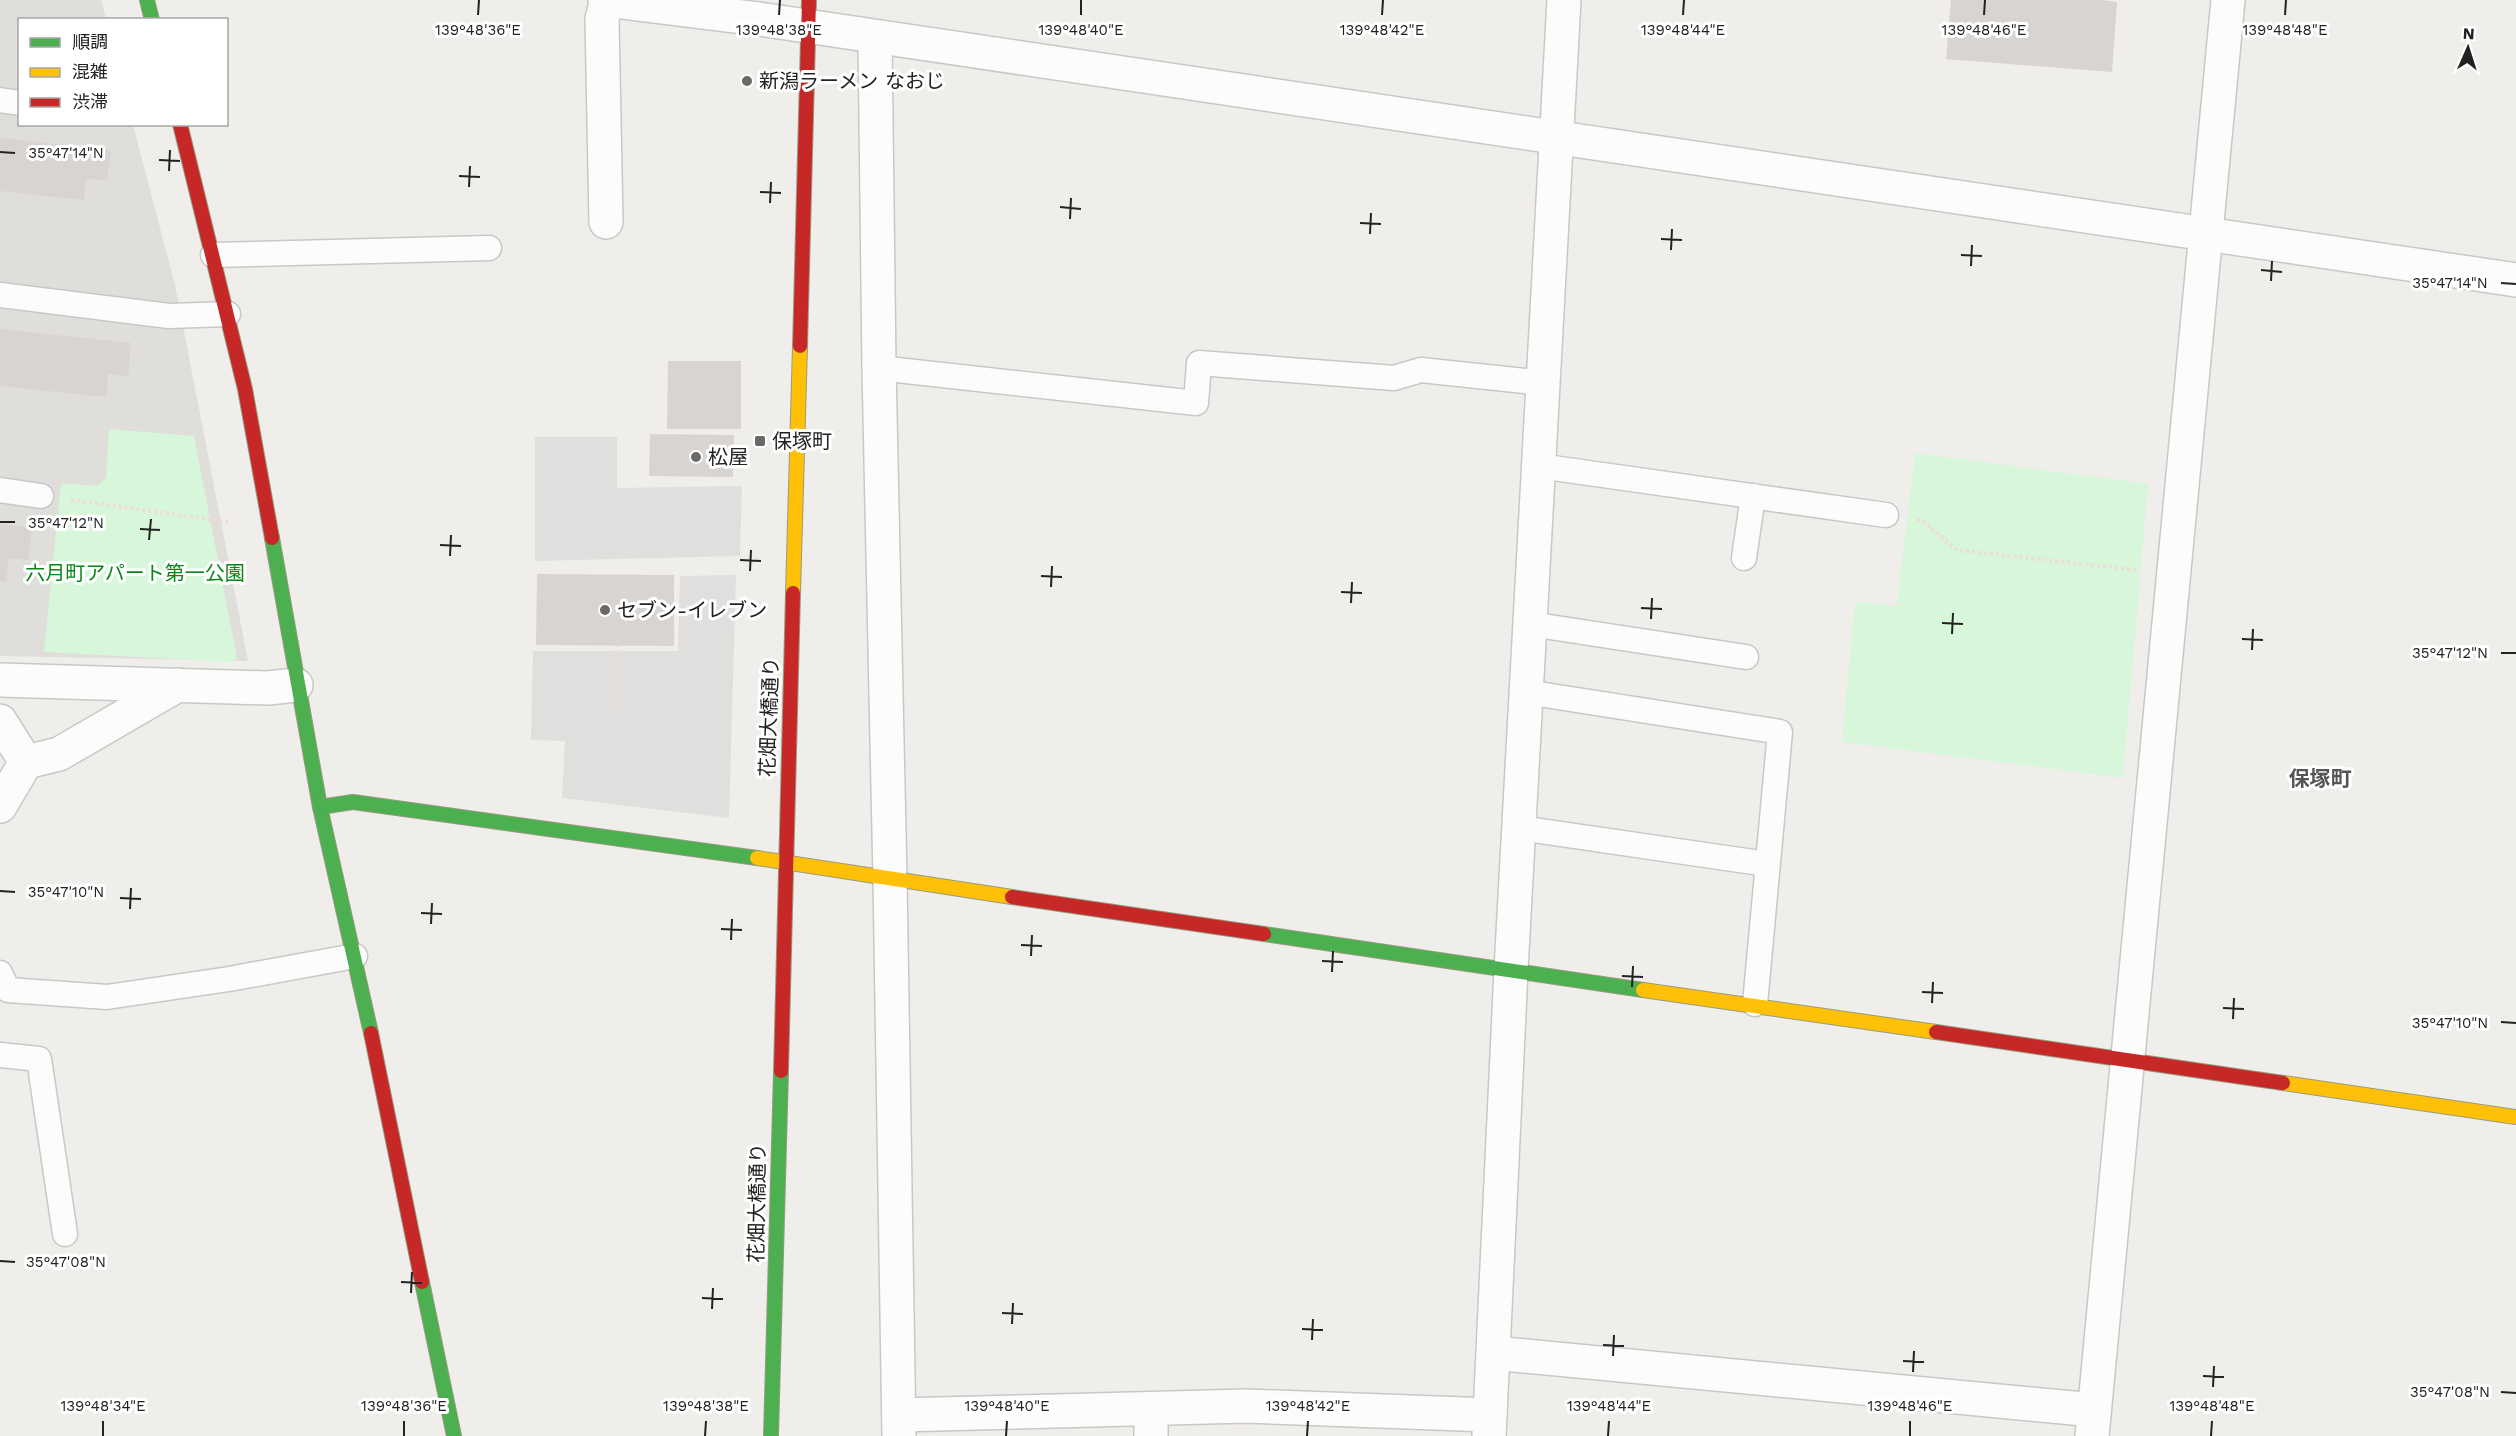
<svg xmlns="http://www.w3.org/2000/svg" width="2516" height="1436" viewBox="0 0 2516 1436" font-family="'Work Sans','Noto Sans JP',sans-serif">
  <style>
    .residential { fill: #dfdedb }
    .park { fill: #d8f6da }
    .parking { fill: #e0dfde }
    .building { fill: #d7d4d1 }
    .lines { fill: none; stroke-linecap: round; stroke-linejoin: round }
    .lane-casing { stroke: #c9c8c6; stroke-width: 27 }
    .street-casing { stroke: #c9c8c6; stroke-width: 36 }
    .fast-casing { stroke: #989b80; stroke-width: 16 }
    .slow-casing { stroke: #989b80; stroke-width: 16 }
    .jam-casing { stroke: #989b80; stroke-width: 16 }
    .path { stroke: #edddda; stroke-width: 4; stroke-dasharray: 3 3; stroke-linecap: butt }
    .lane { stroke: #fdfcfc; stroke-width: 24 }
    .street { stroke: #fdfcfc; stroke-width: 33 }
    .fast { stroke: #4caf50; stroke-width: 14 }
    .slow { stroke: #ffc107; stroke-width: 14 }
    .jam { stroke: #c62828; stroke-width: 14 }
    .ticks { fill: none; stroke: #222; stroke-width: 2 }
    .poi-dot { fill: #6a6968; stroke: #fff; stroke-width: 2 }
    .labels { text-anchor: middle; stroke-width: 6; stroke-linejoin: round; paint-order: stroke }
    .poi-label { font-size: 20px; fill: #222; stroke: #fff; text-anchor: start }
    .park-label { font-size: 20px; fill: #088719; stroke: #fff }
    .street-label { font-size: 20px; fill: #222; stroke: #fff }
    .neighbourhood-label { font-size: 21px; font-weight: bold; fill: #555; stroke: #fff }
    .ticks-label { font-size: 15px; text-anchor: middle; fill: #222; stroke: #fff; stroke-width: 6; stroke-linejoin: round; paint-order: stroke }
  </style>
  <rect width="100%" height="100%" fill="#f0eeea"/>
  <path class="residential" d="M0,0H101L106,19L20,20V124L133,125L175,285L248,661L0,656Z"/>
  <g class="park">
    <path d="M109,429L194,436L237,658L231,662L44,652L61,483L97,486L106,478Z"/>
    <path d="M1915,453L2148,484L2123,778L1842,742L1855,602L1897,606Z"/>
  </g>
  <g class="parking">
    <path d="M535,437H617V488L742,486L740,556L535,561Z"/>
    <path d="M736,575L729,818L562,798L565,741L531,740L533,651H678L680,576Z"/>
  </g>
  <g class="building">
    <path d="M1951,0H2103L2117,2L2112,72L1946,59Z"/>
    <path d="M0,138L111,150L107,180L86,179L84,200L0,191Z"/>
    <path d="M0,329L131,343L128,376L108,374L106,397L0,386Z"/>
    <path d="M668,361H741V429H667Z"/>
    <path d="M650,434L734,435L733,477L649,476Z"/>
    <path d="M0,524L32,528L28,560L9,558L6,582L0,581Z"/>
    <path d="M537,574L674,575V646L536,645Z"/>
  </g>
  <g class="lines">
    <defs>
      <g id="lane">
        <path d="M0,100L20,103"/>
        <path d="M213,255L489,248"/>
        <path d="M0,295L169,316L228,314"/>
        <path d="M879,368L1196,403L1199,363L1394,378L1421,370L1544,383"/>
        <path d="M1539,466L1886,515"/>
        <path d="M0,490L41,496"/>
        <path d="M1744,558L1753,496"/>
        <path d="M1530,624L1746,657"/>
        <path d="M1526,692L1780,732L1755,1004"/>
        <path d="M1519,828L1767,864"/>
        <path d="M0,973L8,990L107,997L229,979L355,956"/>
        <path d="M0,1055L39,1059L65,1234"/>
      </g>
      <g id="street">
        <path d="M605,0L766,20L2516,280"/>
        <path d="M875,37L879,368L890,879L899,1436"/>
        <path d="M606,222L602,19L607,0"/>
        <path d="M0,680L268,688L296,685"/>
        <path d="M0,721L26,762L0,806"/>
        <path d="M26,762L59,754L178,685"/>
        <path d="M1493,1353L2094,1410"/>
        <path d="M1151,1409V1436"/>
        <path d="M899,1415L1246,1406L1490,1415"/>
        <path d="M1489,1436L1511,970L1564,0"/>
        <path d="M2092,1436L2228,0"/>
      </g>
      <g id="fast">
        <path d="M147,0L152,20"/>
        <path d="M272,538L320,807L371,1033"/>
        <path d="M320,807L353,802L757,858"/>
        <path d="M1264,934L1643,990"/>
        <path d="M422,1282L454,1436"/>
        <path d="M771,1436L781,1071"/>
      </g>
      <g id="slow">
        <path d="M793,593L800,346"/>
        <path d="M757,858L1012,897"/>
        <path d="M1643,990L1936,1032"/>
        <path d="M2283,1083L2516,1117"/>
      </g>
      <g id="jam">
        <path d="M180,124L245,389L272,538"/>
        <path d="M800,346L809,0"/>
        <path d="M1012,897L1264,934"/>
        <path d="M1936,1032L2283,1083"/>
        <path d="M371,1033L422,1282"/>
        <path d="M781,1071L793,593"/>
      </g>
    </defs>
    <use href="#lane" class="lane-casing"/>
    <use href="#street" class="street-casing"/>
    <use href="#fast" class="fast-casing"/>
    <use href="#slow" class="slow-casing"/>
    <use href="#jam" class="jam-casing"/>
    <g class="path">
      <path d="M71,500L230,522"/>
      <path d="M1917,520H1922L1957,550L2137,570"/>
      <path d="M615,707L617,646"/>
    </g>
    <use href="#lane" class="lane"/>
    <use href="#street" class="street"/>
    <use href="#fast" class="fast"/>
    <use href="#slow" class="slow"/>
    <use href="#jam" class="jam"/>
  </g>
  <path class="ticks" d="M478,15L479,0M779,15L780,0M1081,15V0M1382,15L1383,0M1683,15L1684,0M1984,15L1985,0M2285,15L2286,0M0,152L15,153M159,160L180,161M169,171L170,150M459,176L480,177M469,187L470,166M760,192L781,193M770,203L771,182M1060,207L1081,209M1070,219L1071,198M1360,223L1381,224M1370,234L1371,213M1661,239L1682,240M1671,250L1672,229M1961,255L1982,256M1971,266L1972,245M2261,270L2282,272M2271,281L2272,261M2501,283L2516,284M0,522H15M140,529L160,530M149,540L151,519M440,545L461,546M450,556L451,535M740,560L761,561M750,571L751,550M1041,576L1062,577M1051,587L1052,566M1341,592L1362,593M1351,603L1352,582M1641,608L1662,609M1651,619L1652,598M1942,623L1963,624M1952,634L1953,613M2242,639L2263,640M2252,650L2253,629M2501,653H2516M0,891L15,892M120,898L141,899M130,909L131,888M421,913L442,914M431,924L432,903M721,929L742,930M731,940L732,919M1021,945L1042,946M1031,956L1032,935M1322,961L1343,962M1332,972L1333,951M1622,976L1643,977M1632,987L1633,966M1922,992L1943,993M1932,1003L1933,982M2223,1008L2244,1009M2233,1019L2234,998M2501,1022L2516,1023M0,1261L15,1262M401,1282L422,1283M411,1293L412,1272M702,1298L723,1299M712,1309L713,1288M1002,1313L1023,1314M1012,1324L1013,1303M1302,1329L1323,1330M1312,1340L1313,1319M1603,1345L1624,1346M1613,1356L1614,1335M1903,1361L1924,1362M1913,1372L1914,1351M2203,1376L2224,1377M2213,1387L2214,1366M2501,1392L2516,1393M103,1436V1421M404,1436V1421M705,1436L706,1421M1006,1436L1007,1421M1307,1436L1308,1421M1608,1436L1609,1421M1910,1436V1421M2211,1436L2212,1421"/>
  <g class="poi-dot">
    <circle cx="747" cy="81" r="6"/>
    <rect x="754" y="435" width="12" height="12" rx="3"/>
    <circle cx="696" cy="457" r="6"/>
    <circle cx="605" cy="610" r="6"/>
  </g>
  <g class="labels">
    <g class="poi-label">
      <text x="759" y="88">新潟ラーメン なおじ</text>
      <text x="772" y="448">保塚町</text>
      <text x="708" y="464">松屋</text>
      <text x="617" y="617">セブン-イレブン</text>
    </g>
    <g class="park-label">
      <text x="135" y="580">六月町アパート第一公園</text>
    </g>
    <g class="street-label">
      <text transform="translate(769 717) rotate(-88)" y="7">花畑大橋通り</text>
      <text transform="translate(757 1203) rotate(-89)" y="7">花畑大橋通り</text>
    </g>
    <g class="neighbourhood-label">
      <text x="2320" y="786">保塚町</text>
    </g>
  </g>
  <g class="ticks-label">
    <text x="478" y="35">139°48'36"E</text>
    <text x="779" y="35">139°48'38"E</text>
    <text x="1081" y="35">139°48'40"E</text>
    <text x="1382" y="35">139°48'42"E</text>
    <text x="1683" y="35">139°48'44"E</text>
    <text x="1984" y="35">139°48'46"E</text>
    <text x="2285" y="35">139°48'48"E</text>
    <text x="66" y="158">35°47'14"N</text>
    <text x="2450" y="288">35°47'14"N</text>
    <text x="66" y="528">35°47'12"N</text>
    <text x="2450" y="658">35°47'12"N</text>
    <text x="66" y="897">35°47'10"N</text>
    <text x="2450" y="1028">35°47'10"N</text>
    <text x="66" y="1267">35°47'08"N</text>
    <text x="2450" y="1397">35°47'08"N</text>
    <text x="103" y="1411">139°48'34"E</text>
    <text x="404" y="1411">139°48'36"E</text>
    <text x="706" y="1411">139°48'38"E</text>
    <text x="1007" y="1411">139°48'40"E</text>
    <text x="1308" y="1411">139°48'42"E</text>
    <text x="1609" y="1411">139°48'44"E</text>
    <text x="1910" y="1411">139°48'46"E</text>
    <text x="2212" y="1411">139°48'48"E</text>
  </g>
  <rect x="18" y="18" width="210" height="108" fill="#ffffff" stroke="#a7a7a7" stroke-width="1.5"/>
  <rect x="30" y="38" width="30" height="9" fill="#4caf50" stroke="#a7a7a7" stroke-width="1.5"/>
  <text x="72" y="48" font-size="18" fill="#222222">順調</text>
  <rect x="30" y="68" width="30" height="9" fill="#ffc107" stroke="#a7a7a7" stroke-width="1.5"/>
  <text x="72" y="78" font-size="18" fill="#222222">混雑</text>
  <rect x="30" y="98" width="30" height="9" fill="#c62828" stroke="#a7a7a7" stroke-width="1.5"/>
  <text x="72" y="108" font-size="18" fill="#222222">渋滞</text>
  <g transform="translate(2468 48) rotate(3)" stroke="#ffffff" stroke-width="4.5" paint-order="stroke">
  <path d="M0-4.5L10 22L0 15L-10 22Z" fill="#222222"/>
  <text y="-9" font-size="16" font-weight="bold" text-anchor="middle" fill="#222222">N</text>
  </g>
</svg>
